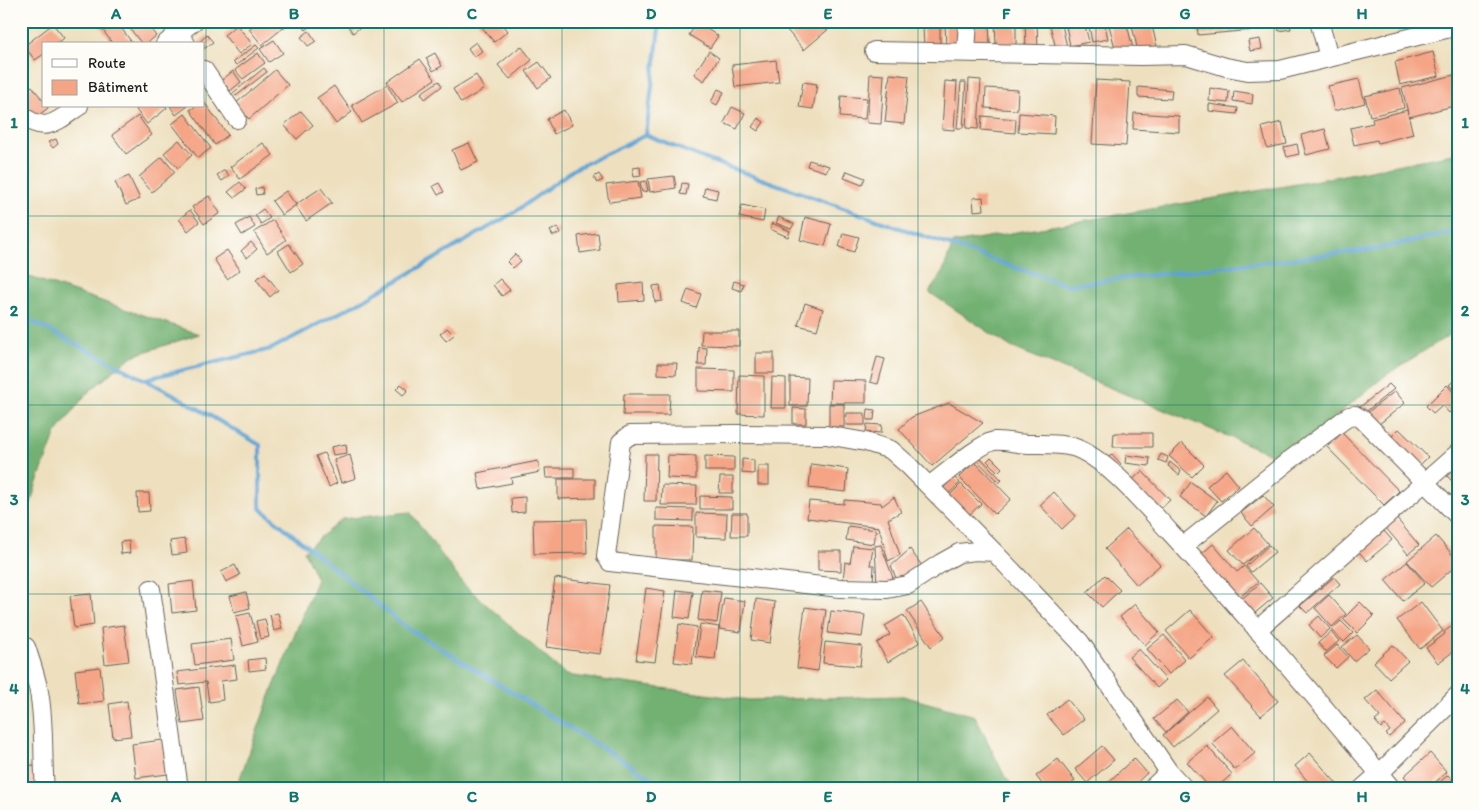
<svg xmlns="http://www.w3.org/2000/svg" width="1479" height="810" viewBox="0 0 1479 810" font-family="Itim,sans-serif">
  <style>
    .forest { fill: #72b172; stroke: #476647 }
    .lines { fill: none; stroke-linecap: round; stroke-linejoin: round }
    .stream { stroke: #5ea3d3; stroke-width: 4 }
    .building { fill: #f5a586 }
    .minor-casing { stroke: #666155; stroke-width: 20 }
    .minor { stroke: #fff; stroke-width: 18 }
    .grid { fill: none; stroke: #0f766e; stroke-width: 1; stroke-opacity: 0.55 }
    .neatline { fill: none; stroke: #0f766e; stroke-width: 2 }
    .grid-label { font-size: 16px; text-anchor: middle; font-weight: bold; fill: #0f766e }
  </style>
  <rect width="100%" height="100%" fill="#fdfcf7"/>
  <filter id="ink" filterUnits="userSpaceOnUse"><feTurbulence type="fractalNoise" baseFrequency=".02" numOctaves="2"/><feDisplacementMap in="SourceGraphic" scale="10" xChannelSelector="R" yChannelSelector="G"/><feConvolveMatrix kernelMatrix="1 2 1 2 8 2 1 2 1" color-interpolation-filters="sRGB"/></filter>
  <filter id="wash" filterUnits="userSpaceOnUse"><feTurbulence type="fractalNoise" baseFrequency=".0096" numOctaves="4" result="noise"/><feDisplacementMap in="SourceGraphic" scale="20" xChannelSelector="R" yChannelSelector="G"/><feGaussianBlur stdDeviation="1.12" result="paint"/><feColorMatrix in="noise" values="0 0 0 0 0 0 0 0 0 0 0 0 0 0 0 0 0 1.4 0 .05"/><feComposite in="paint" operator="in"/></filter>
  <g filter="url(#wash)">
    <rect width="100%" height="100%" fill="#eee0bf"/>
    <g class="forest">
      <path d="M1458,153V333L1454,332L1386,375L1283,459L1011,347L929,292L942,274L953,243L1303,183Z"/>
      <path d="M21,274L199,334L132,356L86,394L56,433L36,485L21,536Z"/>
      <path d="M410,512L463,584L566,675L749,700L903,696L975,716L1005,777L1016,789H236L268,701L317,579L304,551L342,519Z"/>
    </g>
    <g class="lines">
      <g class="stream">
        <path d="M646,135L703,158L888,224L1067,285L1377,249L1458,231"/>
        <path d="M21,316L173,394L260,445V508L406,627L664,786L671,789"/>
        <path d="M146,379L271,349L362,301L515,212L574,169L646,135L660,21"/>
      </g>
    </g>
    <g id="blocks">
      <g class="building">
        <path d="M96,21H116L133,44H113Z"/>
        <path d="M124,21H145L156,36L146,44H142Z"/>
        <path d="M258,21H286L288,24L262,45L249,29Z"/>
        <path d="M298,21H317L306,30Z"/>
        <path d="M344,21H361L363,25L353,33Z"/>
        <path d="M477,21H500L508,31L494,42Z"/>
        <path d="M795,21H838L804,50L786,29Z"/>
        <path d="M972,21H989L990,45H972Z"/>
        <path d="M995,21H1016V46L996,47Z"/>
        <path d="M1025,21H1037L1038,49H1026Z"/>
        <path d="M1049,21H1061L1067,47L1056,49Z"/>
        <path d="M1065,21H1084L1089,42L1070,46Z"/>
        <path d="M1088,21H1104L1108,39L1092,42Z"/>
        <path d="M1108,21H1126L1133,48L1116,52Z"/>
        <path d="M1131,21H1151L1157,47L1138,52Z"/>
        <path d="M1216,21H1252V30L1198,35L1197,23Z"/>
        <path d="M1255,21H1285V23L1256,27Z"/>
        <path d="M945,22H958L959,49H946Z"/>
        <path d="M697,23L718,36L710,48L689,35Z"/>
        <path d="M53,24L64,38L57,44H44V54L35,60L24,46Z"/>
        <path d="M237,25L252,44L239,54L224,35Z"/>
        <path d="M1290,25L1291,29L1279,31L1278,28Z"/>
        <path d="M923,26H940V48H924Z"/>
        <path d="M309,31L316,41L308,46L301,37Z"/>
        <path d="M207,35L213,42L204,49V44H197Z"/>
        <path d="M1260,39L1262,49L1250,51L1248,41Z"/>
        <path d="M274,40L283,53L269,62L260,49Z"/>
        <path d="M476,42L482,51L474,57L468,48Z"/>
        <path d="M256,45L259,48L236,65L233,62Z"/>
        <path d="M521,46L532,60L510,79L498,65Z"/>
        <path d="M709,51L719,58L704,81L694,74Z"/>
        <path d="M1433,52L1439,76L1400,85L1395,62Z"/>
        <path d="M258,53L265,63L243,79L235,70Z"/>
        <path d="M435,53L442,66L433,71L426,58Z"/>
        <path d="M420,59L435,79L402,102L387,82Z"/>
        <path d="M776,60L779,82L735,87L732,65Z"/>
        <path d="M539,62L551,78L538,88L526,71Z"/>
        <path d="M264,68L267,72L236,96L233,93Z"/>
        <path d="M275,70L288,85L249,119L235,104Z"/>
        <path d="M233,71L241,82L230,91L222,80Z"/>
        <path d="M870,74L884,75L881,124L867,123Z"/>
        <path d="M890,74L909,76L904,124L885,122Z"/>
        <path d="M1458,74V105L1409,117L1402,88Z"/>
        <path d="M476,75L484,89L461,103L453,89Z"/>
        <path d="M969,79L981,80L978,129L966,128Z"/>
        <path d="M1359,79L1365,103L1334,111L1328,86Z"/>
        <path d="M1096,80L1130,82L1126,146L1092,144Z"/>
        <path d="M439,81L442,86L425,99L421,93Z"/>
        <path d="M945,81L957,82L954,130L942,129Z"/>
        <path d="M803,82L817,84L813,109L799,107Z"/>
        <path d="M961,82H966L963,128H957Z"/>
        <path d="M387,85L398,103L362,123L352,105Z"/>
        <path d="M32,86L44,102V106H47L48,108L32,120L21,104V93Z"/>
        <path d="M334,86L352,112L336,124L317,98Z"/>
        <path d="M1138,87L1172,90L1171,99L1138,97Z"/>
        <path d="M986,88L1018,90L1017,110L985,108Z"/>
        <path d="M1210,88L1229,91L1228,103L1209,101Z"/>
        <path d="M1400,88L1404,108L1370,116L1365,96Z"/>
        <path d="M718,89L724,92L717,105L711,102Z"/>
        <path d="M1234,91L1253,94L1252,104L1233,101Z"/>
        <path d="M841,96L867,98L865,119L840,117Z"/>
        <path d="M204,102L228,135L215,145L190,110L196,106H204Z"/>
        <path d="M1209,104L1238,108L1237,114L1209,111Z"/>
        <path d="M141,106H166L167,108L147,124L136,110Z"/>
        <path d="M170,106H188L176,115Z"/>
        <path d="M732,107L745,113L737,129L724,123Z"/>
        <path d="M564,110L572,125L554,134L547,119Z"/>
        <path d="M1407,110L1413,134L1378,143L1377,140L1354,145L1350,128L1373,123L1372,119Z"/>
        <path d="M301,111L313,125L297,139L284,125Z"/>
        <path d="M1019,113L1055,116L1054,134L1018,132Z"/>
        <path d="M1134,113L1179,116V132L1133,129Z"/>
        <path d="M185,114L211,148L198,158L172,124Z"/>
        <path d="M138,116L152,135L126,154L112,135Z"/>
        <path d="M982,116L1016,119L1015,133L981,130Z"/>
        <path d="M758,118L764,122L758,131L752,127Z"/>
        <path d="M1282,122L1287,144L1267,148L1262,127Z"/>
        <path d="M1325,129L1330,149L1306,155L1301,135Z"/>
        <path d="M56,139L58,144L53,148L48,142Z"/>
        <path d="M179,140L192,155L178,168L164,153Z"/>
        <path d="M263,143L273,155L240,179L230,167Z"/>
        <path d="M469,143L478,162L461,170L452,150Z"/>
        <path d="M1297,144L1299,154L1287,157L1284,147Z"/>
        <path d="M162,157L175,172L152,192L139,177Z"/>
        <path d="M809,160L829,166L826,172L807,166Z"/>
        <path d="M640,167L641,176L634,177L633,168Z"/>
        <path d="M225,170L229,176L222,181L217,175Z"/>
        <path d="M847,171L865,178L862,185L844,178Z"/>
        <path d="M599,174L603,180L597,183L594,177Z"/>
        <path d="M129,176L140,199L126,205L115,182Z"/>
        <path d="M674,176L676,188L650,192L648,179Z"/>
        <path d="M638,181L641,198L609,202L606,185Z"/>
        <path d="M646,181L648,191L642,192L640,182Z"/>
        <path d="M240,182L246,189L234,198L228,192Z"/>
        <path d="M439,183L444,192L438,195L433,186Z"/>
        <path d="M682,183L688,184L686,195L680,194Z"/>
        <path d="M262,187L263,194L256,195L255,189Z"/>
        <path d="M705,187L718,190L716,199L703,196Z"/>
        <path d="M321,188L332,203L306,221L295,205Z"/>
        <path d="M286,191L296,205L282,215L272,201Z"/>
        <path d="M209,196L220,213L204,224L192,207Z"/>
        <path d="M983,197L984,210L974,211L973,198Z"/>
        <path d="M742,205L765,210L763,222L739,217Z"/>
        <path d="M263,209L270,218L261,224L255,215Z"/>
        <path d="M190,210L199,222L188,231L179,219Z"/>
        <path d="M249,217L255,227L242,235L236,225Z"/>
        <path d="M779,217L794,224L791,229L776,223Z"/>
        <path d="M805,217L831,224L825,246L800,240Z"/>
        <path d="M273,220L286,240L267,253L254,232Z"/>
        <path d="M772,223L790,231L788,237L770,229Z"/>
        <path d="M558,227L561,233L553,236L550,231Z"/>
        <path d="M598,233L600,250L580,253L578,236Z"/>
        <path d="M843,233L859,237L854,252L839,247Z"/>
        <path d="M251,242L257,249L247,258L241,251Z"/>
        <path d="M289,244L303,264L291,272L278,251Z"/>
        <path d="M227,250L240,270L227,279L214,259Z"/>
        <path d="M515,254L521,261L513,268L507,262Z"/>
        <path d="M265,273L278,290L270,297L256,279Z"/>
        <path d="M500,279L510,290L502,296L493,285Z"/>
        <path d="M734,281L744,284L741,291L732,288Z"/>
        <path d="M643,282L644,300L619,302L618,285Z"/>
        <path d="M660,285L662,301L655,302L653,286Z"/>
        <path d="M688,289L701,294L696,308L683,303Z"/>
        <path d="M805,303L823,309L817,330L798,325Z"/>
        <path d="M447,328L454,335L446,341L440,334Z"/>
        <path d="M702,331H739V346L701,345Z"/>
        <path d="M699,347L707,348L706,365H698Z"/>
        <rect x="756" y="353" width="18" height="20"/>
        <path d="M877,357L885,359L878,384L870,382Z"/>
        <path d="M658,363H677L676,375L658,374Z"/>
        <path d="M698,369L734,370V392L698,391Z"/>
        <path d="M739,375L764,376V415L738,414Z"/>
        <path d="M772,377L786,378V408H771Z"/>
        <path d="M790,377L808,378L807,406H790Z"/>
        <path d="M1458,377V394L1449,385Z"/>
        <path d="M831,380L866,381V403H830Z"/>
        <path d="M401,384L408,390L403,395L396,389Z"/>
        <path d="M1389,384L1394,389L1364,413L1360,407Z"/>
        <path d="M1447,385L1458,397V405L1449,413L1442,405L1433,413L1426,406Z"/>
        <path d="M1395,391L1405,403L1373,429L1363,416Z"/>
        <path d="M624,394H670L669,415H623Z"/>
        <path d="M949,403L983,423L932,466L899,429L912,417Z"/>
        <rect x="829" y="404" width="15" height="23"/>
        <path d="M793,408L806,409V424H793Z"/>
        <path d="M868,409L875,410L874,420H867Z"/>
        <path d="M847,413H865V425H846Z"/>
        <path d="M867,424L882,425L881,433L866,432Z"/>
        <path d="M1399,429L1428,457L1415,470L1388,440Z"/>
        <path d="M1114,433H1152V447H1113Z"/>
        <path d="M1342,433L1399,491L1384,505L1327,447Z"/>
        <path d="M1182,443L1204,465L1192,477L1169,456Z"/>
        <path d="M346,444L347,453L333,455L331,447Z"/>
        <path d="M324,453L337,483L329,487L316,456Z"/>
        <path d="M645,454H657L656,501H644Z"/>
        <path d="M1112,454L1121,464L1113,472L1103,462Z"/>
        <path d="M1161,454L1168,457L1166,463L1158,460Z"/>
        <path d="M350,455L356,478L341,483L334,460Z"/>
        <path d="M668,455L696,456V479L667,478Z"/>
        <path d="M1126,455L1150,458L1149,466L1125,463Z"/>
        <path d="M705,456L734,457V471H705Z"/>
        <path d="M979,456L1002,480L999,483L976,459Z"/>
        <path d="M991,457L1002,468L998,472L987,461Z"/>
        <path d="M742,459L754,460V474L742,473Z"/>
        <path d="M538,461L540,472L511,478L512,483L480,489L477,473Z"/>
        <path d="M975,462L1011,499L995,514L959,477Z"/>
        <path d="M1170,462L1181,471L1179,475L1168,466Z"/>
        <path d="M811,464L848,469L846,492L809,488Z"/>
        <path d="M1458,464V487L1446,475Z"/>
        <rect x="758" y="466" width="11" height="19"/>
        <path d="M545,468H574V478H546Z"/>
        <path d="M1226,470L1239,486L1221,501L1207,486Z"/>
        <path d="M1142,471L1170,500L1156,513L1129,483Z"/>
        <path d="M720,477H733V493H719Z"/>
        <path d="M954,477L960,483L943,499L938,494Z"/>
        <path d="M558,479H595V498L558,499Z"/>
        <path d="M1191,482L1217,501L1206,516L1180,497Z"/>
        <path d="M961,484L981,504L967,517L948,497Z"/>
        <path d="M662,485L697,486L696,505H661Z"/>
        <path d="M1054,492L1076,516L1062,529L1040,505Z"/>
        <path d="M137,493H149L150,511L138,512Z"/>
        <path d="M1263,495L1274,507L1252,526L1241,513Z"/>
        <path d="M700,496L732,497V509H700Z"/>
        <path d="M525,497V512L512,513L511,498Z"/>
        <path d="M894,497L901,512L888,519L900,555L888,561L879,527L807,518L809,501L844,504V500L881,503L882,506Z"/>
        <path d="M656,508L693,509V521L656,520Z"/>
        <path d="M696,513L727,514L726,538L696,537Z"/>
        <path d="M732,513H747V536H731Z"/>
        <path d="M1396,518L1419,545L1408,554L1385,527Z"/>
        <path d="M586,519L587,553L534,554L533,520Z"/>
        <path d="M656,526L693,527L692,560H656Z"/>
        <path d="M848,526L876,530L874,544L846,540Z"/>
        <path d="M1254,528L1268,544L1243,565L1229,550Z"/>
        <path d="M1127,529L1160,565L1137,585L1105,549Z"/>
        <path d="M1384,531L1392,540L1367,561L1359,552Z"/>
        <path d="M1436,536L1458,561V564L1431,587L1407,561Z"/>
        <path d="M185,539L187,553L172,555L170,541Z"/>
        <path d="M129,541L130,553L121,554L120,542Z"/>
        <path d="M1213,544L1237,572L1244,566L1258,582L1234,602L1198,557Z"/>
        <path d="M881,545L896,586L877,587L875,546Z"/>
        <path d="M1269,545L1275,552L1251,572L1246,566Z"/>
        <path d="M853,546L873,548L870,565H874L873,583L843,580L845,562L850,563Z"/>
        <path d="M910,549L922,566L899,585L891,566Z"/>
        <path d="M818,551H841V571L818,570Z"/>
        <path d="M1407,562L1425,583L1403,601L1385,580Z"/>
        <path d="M235,565L240,575L226,582L221,572Z"/>
        <path d="M1105,575L1120,590L1102,607L1087,592Z"/>
        <path d="M1334,577L1340,584L1307,613L1300,606Z"/>
        <path d="M555,578L610,585L600,654L546,647Z"/>
        <path d="M193,581L196,610L172,613L169,584Z"/>
        <path d="M1260,583L1273,598L1249,618L1236,604Z"/>
        <path d="M646,588L665,591L655,662L636,660Z"/>
        <path d="M677,590L693,592L689,619L674,617Z"/>
        <path d="M702,590L721,592L717,623L698,620Z"/>
        <path d="M246,592L250,608L234,612L230,596Z"/>
        <path d="M91,594L94,625L74,628L70,596Z"/>
        <path d="M1329,595L1346,614L1332,627L1315,608Z"/>
        <path d="M724,598L745,601L741,632L719,629Z"/>
        <path d="M756,599L775,602L770,643L751,640Z"/>
        <path d="M921,602L945,637L931,647L907,611Z"/>
        <path d="M1360,602L1374,616L1357,633L1343,619Z"/>
        <path d="M1421,602L1443,631L1420,649L1397,620Z"/>
        <path d="M1135,604L1159,632L1145,645L1120,617Z"/>
        <path d="M805,607L826,610L818,671L797,668Z"/>
        <path d="M1190,610L1214,637L1189,658L1166,631Z"/>
        <path d="M831,611L865,615L862,637L828,633Z"/>
        <path d="M250,613L258,642L243,646L236,616Z"/>
        <path d="M278,613L282,629L274,631L270,615Z"/>
        <path d="M903,615L920,642L888,662L877,643L890,635L885,626Z"/>
        <path d="M1319,616L1330,629L1320,638L1309,625Z"/>
        <path d="M265,619L269,637L260,639L256,621Z"/>
        <path d="M1341,621L1353,633L1344,642L1331,630Z"/>
        <path d="M1458,621V648L1438,663L1426,648L1445,634L1444,632Z"/>
        <path d="M679,624L697,627L692,664L674,662Z"/>
        <path d="M700,624L719,627L715,659L696,657Z"/>
        <path d="M124,625L129,661L105,664L101,628Z"/>
        <path d="M1331,632L1339,641L1326,652L1318,643Z"/>
        <path d="M1164,635L1185,660L1169,674L1147,649Z"/>
        <path d="M1357,635L1369,648L1354,661L1342,647Z"/>
        <path d="M231,639L234,660L195,665L192,644Z"/>
        <path d="M825,642L862,646L860,666L823,663Z"/>
        <path d="M1337,645L1348,657L1336,668L1324,656Z"/>
        <path d="M1393,645L1408,661L1389,678L1374,662Z"/>
        <path d="M1139,649L1166,680L1157,688L1129,657Z"/>
        <path d="M265,658L266,669L249,671L248,660Z"/>
        <path d="M1243,661L1278,701L1261,716L1225,676Z"/>
        <path d="M235,665L237,679L221,681L223,700L209,702L206,682L179,685L177,672Z"/>
        <path d="M100,667L104,701L79,704L75,670Z"/>
        <path d="M199,687L204,721L182,724L177,690Z"/>
        <path d="M1377,690L1405,723L1389,737L1386,734L1390,731L1385,725L1381,728L1375,721L1380,717L1365,700Z"/>
        <path d="M1207,697L1217,709L1173,747L1163,735Z"/>
        <path d="M1067,699L1084,719L1064,735L1047,715Z"/>
        <path d="M1177,700L1188,712L1166,732L1154,719Z"/>
        <path d="M127,701L131,736L113,738L109,704Z"/>
        <path d="M1232,726L1255,753L1235,770L1212,743Z"/>
        <path d="M163,740L168,774L136,778L132,744Z"/>
        <path d="M1102,746L1114,760L1087,783L1075,769Z"/>
        <path d="M1207,746L1232,774L1215,789H1211L1187,762Z"/>
        <path d="M1310,753L1337,784L1332,789H1314L1295,766Z"/>
        <path d="M1430,753L1447,772L1428,789H1415L1404,776Z"/>
        <path d="M1134,758L1147,773L1130,789H1101Z"/>
        <path d="M1058,759L1075,781L1065,789H1046L1036,776Z"/>
        <path d="M34,765L37,789H21V767Z"/>
        <path d="M1448,775L1458,786V789H1432Z"/>
      </g>
    </g>
  </g>
  <g filter="url(#ink)">
    <use href="#blocks" fill-opacity="0" stroke="#666155" stroke-width="1"/>
    <g class="lines">
      <defs>
        <g id="minor">
          <path d="M170,21L186,44"/>
          <path d="M1319,21L1329,57"/>
          <path d="M165,44L194,21"/>
          <path d="M874,51L1141,56L1186,55L1226,67L1248,71L1280,70L1458,26"/>
          <path d="M966,52L968,21"/>
          <path d="M204,70L237,119"/>
          <path d="M21,115C46,134 56,122 79,106"/>
          <path d="M929,486C943,476 979,444 994,441C1005,440 1017,444 1028,444C1044,444 1058,443 1073,447C1105,457 1146,506 1169,531C1246,614 1319,701 1392,789"/>
          <path d="M1183,546L1290,460L1349,416L1355,415L1362,419L1458,516"/>
          <path d="M994,552L976,551L959,553L941,563L908,585L887,589L840,588L610,562L606,556L621,442L630,435L737,434L826,435L866,442L891,450L909,466L994,552L1080,642L1169,772L1185,789"/>
          <path d="M151,589L179,789"/>
          <path d="M1257,630L1458,453"/>
          <path d="M26,647C31,662 36,676 39,692C45,724 42,757 45,789"/>
          <path d="M1151,789L1169,772"/>
          <path d="M1362,789L1379,774L1458,695"/>
        </g>
      </defs>
      <use href="#minor" class="minor-casing"/>
      <use href="#minor" class="minor"/>
    </g>
  </g>
  <path class="grid" d="M206,21V789M384,21V789M562,21V789M740,21V789M918,21V789M1096,21V789M1274,21V789M21,216H1458M21,405H1458M21,594H1458"/>
  <rect width="1479" height="810" fill="none" stroke="#fdfcf7" stroke-width="55"/>
  <rect x="42" y="42" width="162" height="65" fill="#fdfcf7" stroke="#a3a29f"/>
  <rect x="52" y="59" width="25" height="8" fill="#ffffff" stroke="#a3a29f"/>
  <text x="88" y="68" font-size="15" fill="#1c1c1c">Route</text>
  <rect x="52" y="80" width="25" height="15" fill="#f5a586" stroke="#a3a29f"/>
  <text x="88" y="92" font-size="15" fill="#1c1c1c">Bâtiment</text>
  <rect x="28" y="28" width="1424" height="754" class="neatline"/>
  <g class="grid-label">
    <text x="116" y="19">A</text>
    <text x="294" y="19">B</text>
    <text x="472" y="19">C</text>
    <text x="651" y="19">D</text>
    <text x="828" y="19">E</text>
    <text x="1006" y="19">F</text>
    <text x="1185" y="19">G</text>
    <text x="1362" y="19">H</text>
    <text x="14" y="128">1</text>
    <text x="1465" y="128">1</text>
    <text x="14" y="316">2</text>
    <text x="1465" y="316">2</text>
    <text x="14" y="505">3</text>
    <text x="1465" y="505">3</text>
    <text x="14" y="694">4</text>
    <text x="1465" y="694">4</text>
    <text x="116" y="802">A</text>
    <text x="294" y="802">B</text>
    <text x="472" y="802">C</text>
    <text x="651" y="802">D</text>
    <text x="828" y="802">E</text>
    <text x="1006" y="802">F</text>
    <text x="1185" y="802">G</text>
    <text x="1362" y="802">H</text>
  </g>
</svg>
